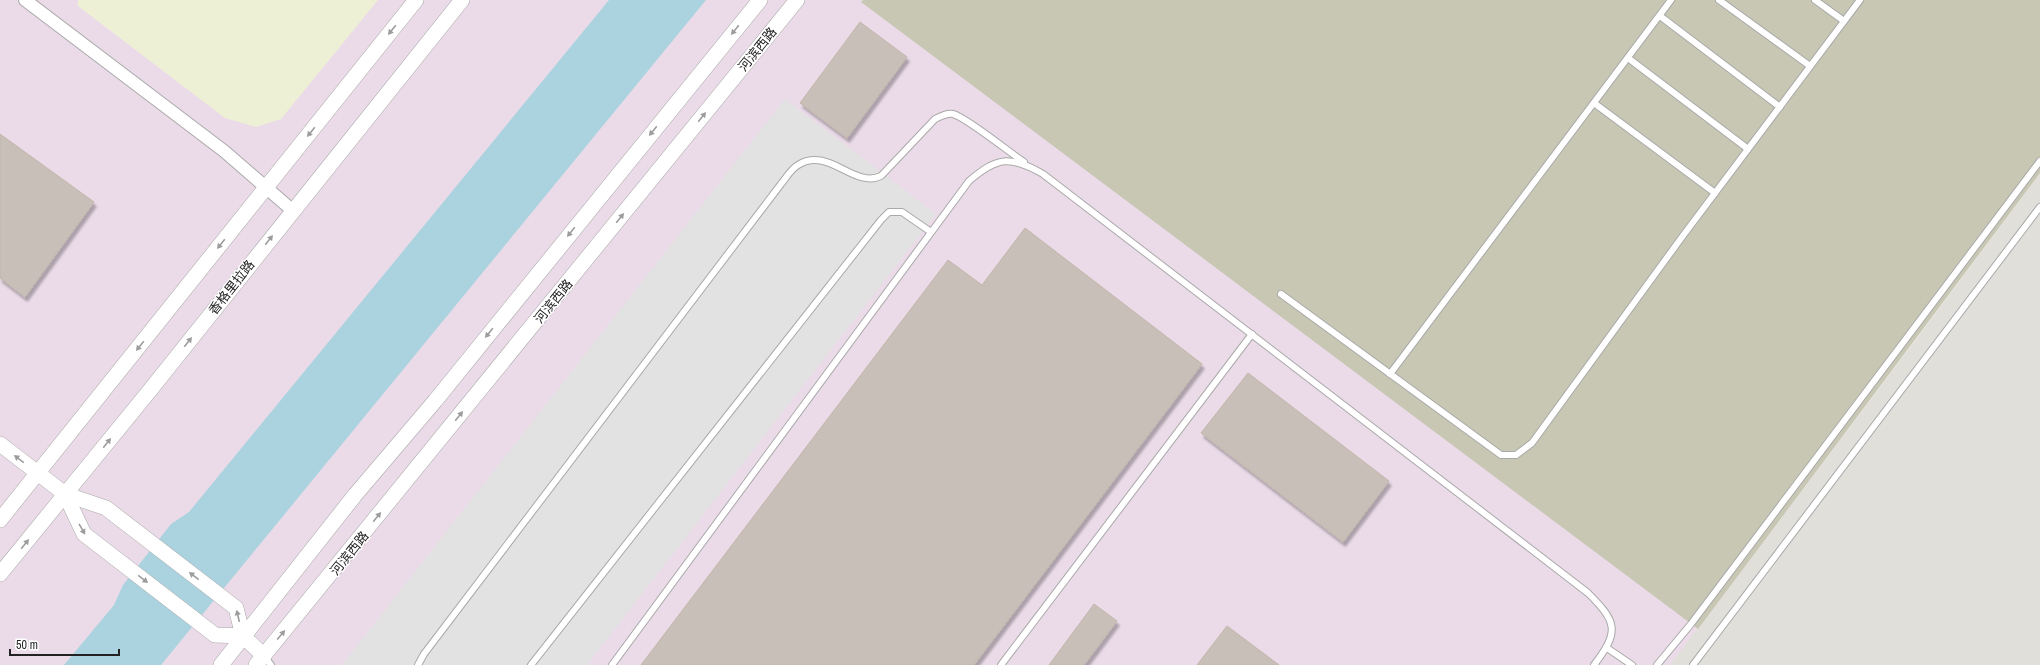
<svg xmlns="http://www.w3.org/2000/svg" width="2040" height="665" viewBox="0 0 2040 665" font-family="'Archivo Narrow','Noto Sans SC',sans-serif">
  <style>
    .industrial { fill: #ebdbe8 }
    .airport { fill: #e1dfda }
    .construction { fill: #c7c7b4 }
    .farmland { fill: #eef0d5 }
    .parking { fill: #e2e2e2 }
    .water { fill: #aad3df }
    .building { fill: #c7bfb8; stroke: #c4b6ab; filter: url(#shadow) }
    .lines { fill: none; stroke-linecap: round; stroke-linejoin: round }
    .service-casing { stroke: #a9a9a9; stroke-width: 8 }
    .minor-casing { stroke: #a9a9a9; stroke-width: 14 }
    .tertiary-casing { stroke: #a9a9a9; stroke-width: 16 }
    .service { stroke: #fff; stroke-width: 6 }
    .minor { stroke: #fff; stroke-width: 12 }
    .tertiary { stroke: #fff; stroke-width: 15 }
    .oneway { fill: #9c9c9c }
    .labels { text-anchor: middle; stroke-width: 3; stroke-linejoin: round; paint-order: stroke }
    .street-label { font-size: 13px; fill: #222; stroke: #fff }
  </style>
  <defs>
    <filter id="shadow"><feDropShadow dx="2.5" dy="4.5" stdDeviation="1" flood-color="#0004"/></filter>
  </defs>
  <rect width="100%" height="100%" fill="#f2efe9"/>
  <path class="industrial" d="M0,0H2040L1691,624L1698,629L1670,665H0Z"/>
  <path class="airport" d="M2040,173V665H1670L1914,342Z"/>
  <path class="construction" d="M863,0H2040V173L1698,629L861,2Z"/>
  <path class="farmland" d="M78,0H378L281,119L256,127L225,118L78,6Z"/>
  <path class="parking" d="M785,99L936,214L587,665H342Z"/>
  <path class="water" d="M609,0H706L161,665H64L114,605L123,585L171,524L189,512Z"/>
  <g class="building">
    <path d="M860,22L907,57L847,138L800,103Z"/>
    <path d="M0,134L94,202L25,297L0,278Z"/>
    <path d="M1025,228L1202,364L974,665H641L948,260L982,285Z"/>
    <path d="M1248,373L1389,481L1343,542L1201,433Z"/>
    <path d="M1094,604L1117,621L1084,665H1049Z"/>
    <path d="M1227,626L1279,665H1197Z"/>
  </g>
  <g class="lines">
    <defs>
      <g id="service">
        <path d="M1719,0L1810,66"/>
        <path d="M1815,0L1844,21"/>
        <path d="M1660,16L1780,107"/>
        <path d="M1628,58L1748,149"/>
        <path d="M1594,103L1715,193"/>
        <path d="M1281,294L1501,455H1516L1532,443L1682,237L1860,0"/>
        <path d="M1390,374L1671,0"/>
        <path d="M1607,648L1632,665"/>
        <path d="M264,656L271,665"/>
        <path d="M418,665L424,654L781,184C786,178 791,169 798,165C829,146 854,189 881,176L935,119C941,116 947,113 953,114C966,117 1010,153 1024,162"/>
        <path d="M531,665L881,220L889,212H902L931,232"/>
        <path d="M612,665L969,181C997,157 1010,155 1043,174L1588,593C1617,622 1620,631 1594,665"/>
        <path d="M1001,665L1252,334"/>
        <path d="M1657,665L1691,624L2040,161"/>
        <path d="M1693,665L2040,207"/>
      </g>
      <path id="minor" d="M25,0L224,151L292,210"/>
      <g id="tertiary">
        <path d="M0,444L65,494L106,508L236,608L243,636L264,656"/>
        <path d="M65,494L84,534L215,635L243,636"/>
        <path d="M0,520L416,0"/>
        <path d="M0,574L151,389L462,0"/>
        <path d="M221,665L355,495L435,401L760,0"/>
        <path d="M256,665L797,0"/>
      </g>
    </defs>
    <use href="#service" class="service-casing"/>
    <use href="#minor" class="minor-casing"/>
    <use href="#tertiary" class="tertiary-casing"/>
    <use href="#service" class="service"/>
    <use href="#minor" class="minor"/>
    <use href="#tertiary" class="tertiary"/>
  </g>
  <defs><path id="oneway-solid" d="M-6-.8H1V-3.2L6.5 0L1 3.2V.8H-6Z"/></defs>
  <g class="oneway">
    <use href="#oneway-solid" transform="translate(392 30) rotate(129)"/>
    <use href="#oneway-solid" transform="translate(735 30) rotate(129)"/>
    <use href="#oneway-solid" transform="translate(702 117) rotate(-51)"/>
    <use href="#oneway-solid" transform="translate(653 131) rotate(129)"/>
    <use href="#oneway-solid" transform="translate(311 132) rotate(129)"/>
    <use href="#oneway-solid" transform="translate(620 218) rotate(-51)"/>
    <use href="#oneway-solid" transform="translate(571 232) rotate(129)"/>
    <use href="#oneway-solid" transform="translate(269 240) rotate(-52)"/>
    <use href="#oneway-solid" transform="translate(221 244) rotate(129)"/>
    <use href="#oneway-solid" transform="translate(489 333) rotate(129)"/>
    <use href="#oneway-solid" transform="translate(188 342) rotate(-52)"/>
    <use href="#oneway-solid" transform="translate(140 346) rotate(129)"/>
    <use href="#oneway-solid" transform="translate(459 416) rotate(-51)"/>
    <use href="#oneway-solid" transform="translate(107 443) rotate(-51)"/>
    <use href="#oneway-solid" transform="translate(19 459) rotate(-143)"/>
    <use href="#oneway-solid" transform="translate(377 517) rotate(-51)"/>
    <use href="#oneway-solid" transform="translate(82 529) rotate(60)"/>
    <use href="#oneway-solid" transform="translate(25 544) rotate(-51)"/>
    <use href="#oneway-solid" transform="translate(194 576) rotate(-142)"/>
    <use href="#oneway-solid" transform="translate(143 579) rotate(37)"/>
    <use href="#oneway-solid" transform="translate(238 616) rotate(-103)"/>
    <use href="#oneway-solid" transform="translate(281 635) rotate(-50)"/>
  </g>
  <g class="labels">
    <g class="street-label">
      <text transform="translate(757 49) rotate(-51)" y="5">河滨西路</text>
      <text transform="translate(231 287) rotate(-52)" y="5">香格里拉路</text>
      <text transform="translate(553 301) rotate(-51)" y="5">河滨西路</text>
      <text transform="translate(349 553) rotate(-51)" y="5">河滨西路</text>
    </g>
  </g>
  <path d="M10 649v6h109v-6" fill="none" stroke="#222222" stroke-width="2"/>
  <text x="16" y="649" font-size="12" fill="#222222" stroke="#ffffff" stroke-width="3" paint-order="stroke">50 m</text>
</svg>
